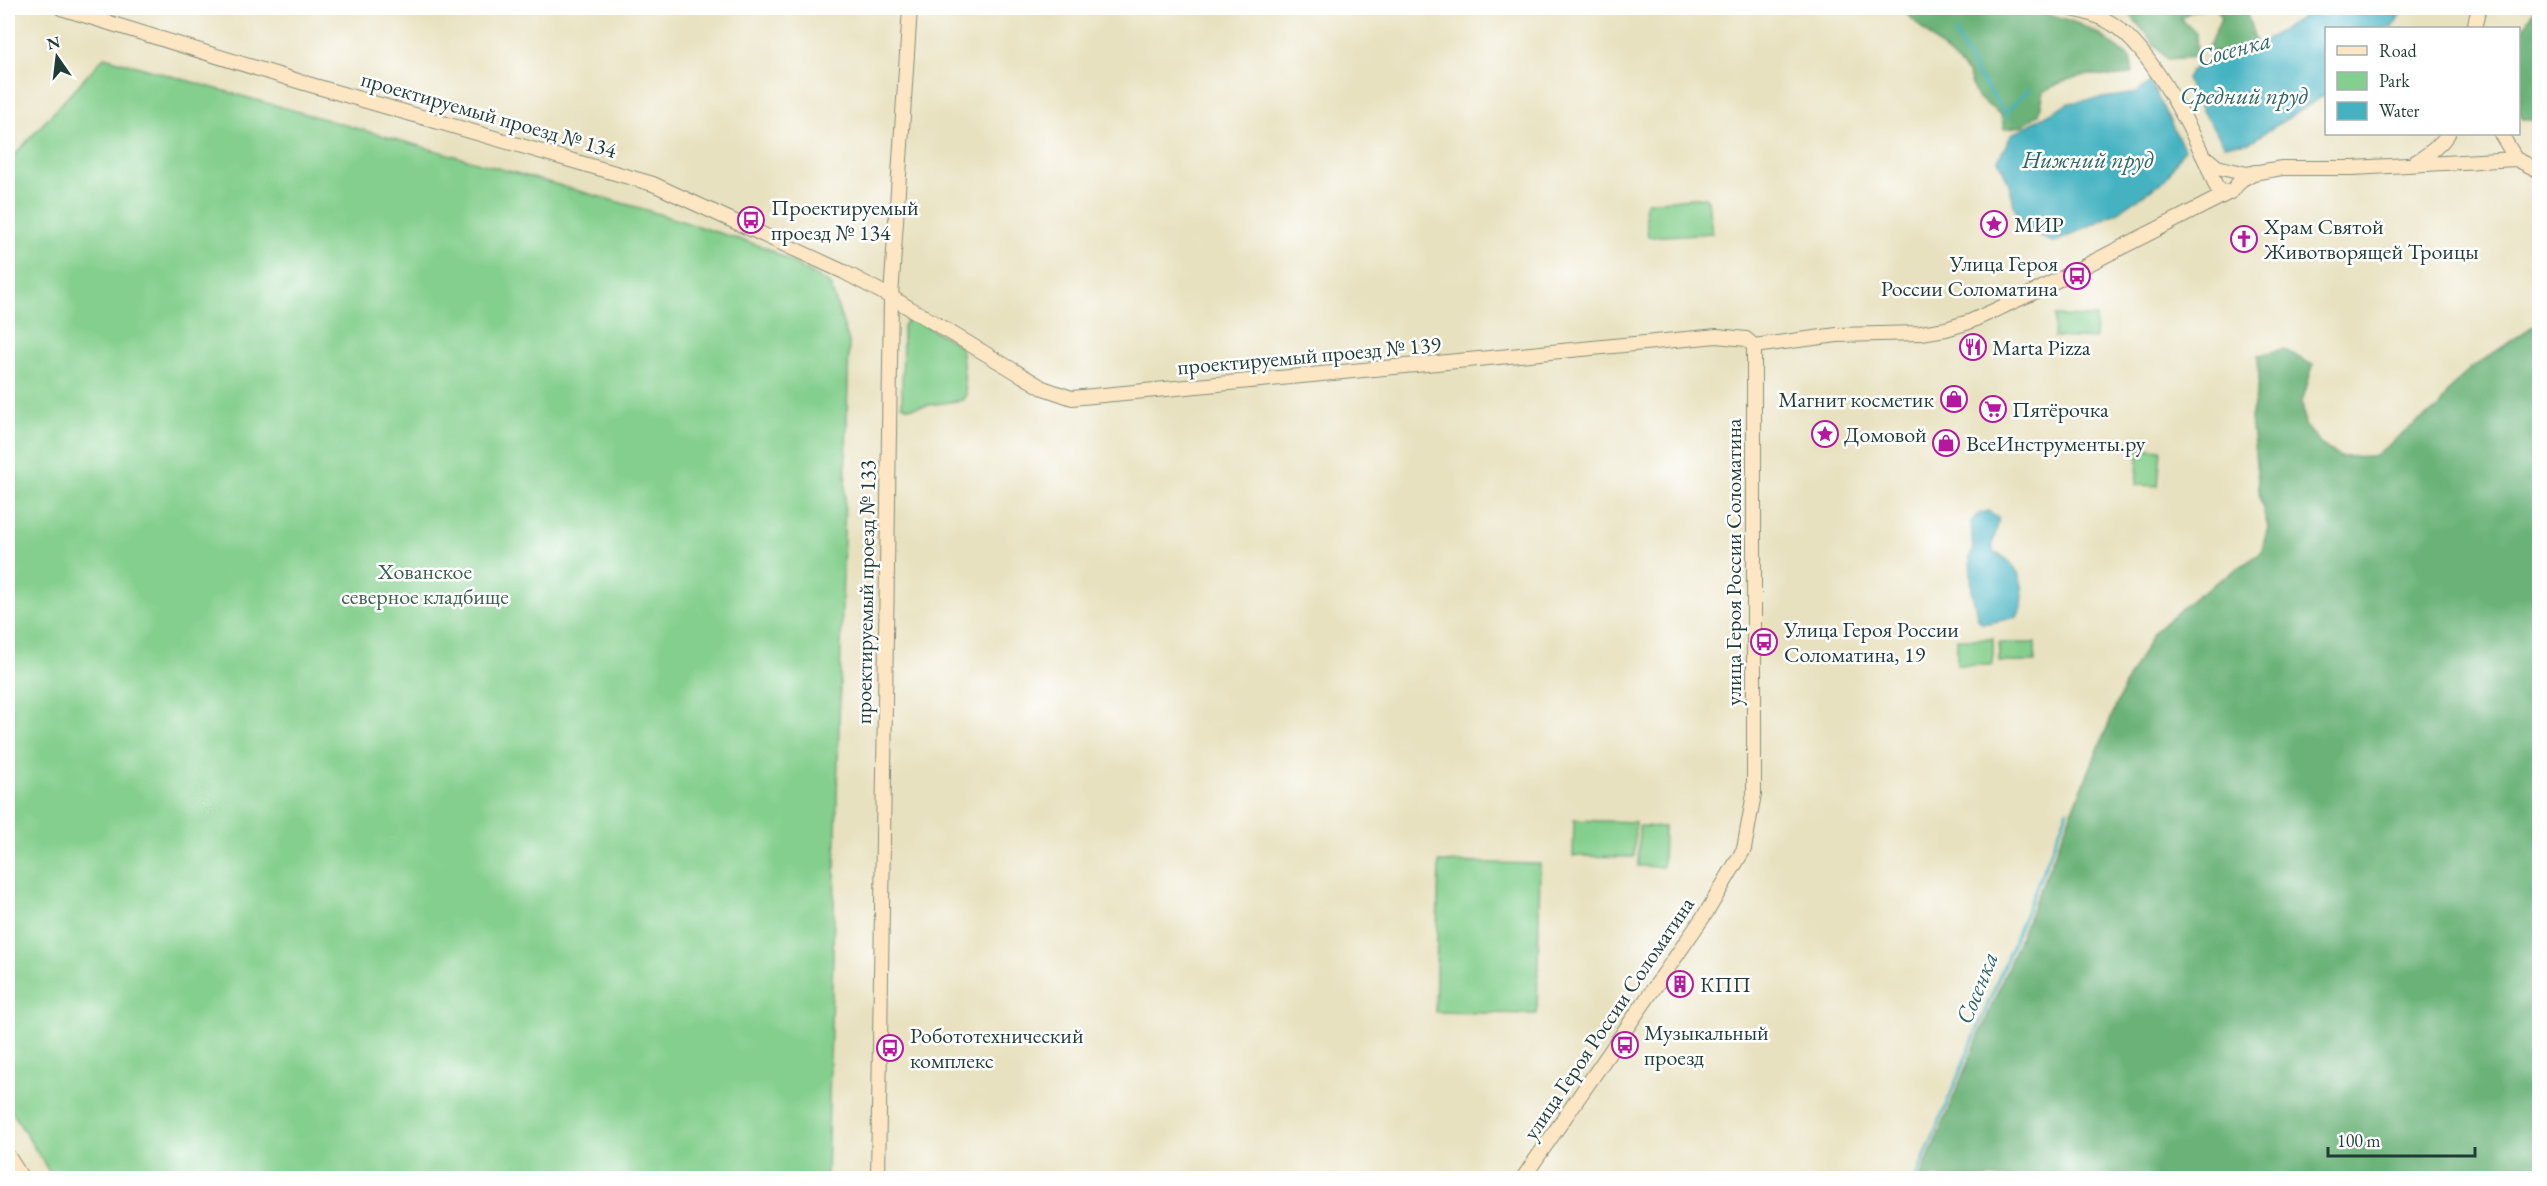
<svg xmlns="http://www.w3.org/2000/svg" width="2547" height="1186" viewBox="0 0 2547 1186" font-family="'EB Garamond',serif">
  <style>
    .green { fill: #84cf8d; stroke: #528660; stroke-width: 1.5 }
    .forest { fill: #6bb278; stroke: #457856; stroke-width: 1.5 }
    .water { fill: #45b2c1; stroke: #32787a; stroke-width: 1.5 }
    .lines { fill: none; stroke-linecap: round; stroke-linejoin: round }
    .stream { stroke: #45b2c1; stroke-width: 3 }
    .secondary-casing { stroke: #848f7a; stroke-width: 16 }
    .secondary { stroke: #fce6c4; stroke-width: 14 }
    .labels { text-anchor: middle; stroke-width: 5; stroke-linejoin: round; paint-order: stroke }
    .street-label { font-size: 22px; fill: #1f3d34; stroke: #fff }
    .poi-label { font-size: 22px; fill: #1f3d34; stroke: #fff; text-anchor: start }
    .park-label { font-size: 22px; fill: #38624a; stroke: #fff }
    .water-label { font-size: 24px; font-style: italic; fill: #2c6665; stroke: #fff }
  </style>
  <rect width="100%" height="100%" fill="#fff"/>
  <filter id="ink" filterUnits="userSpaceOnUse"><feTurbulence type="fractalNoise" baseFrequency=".0167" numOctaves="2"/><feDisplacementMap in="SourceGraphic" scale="12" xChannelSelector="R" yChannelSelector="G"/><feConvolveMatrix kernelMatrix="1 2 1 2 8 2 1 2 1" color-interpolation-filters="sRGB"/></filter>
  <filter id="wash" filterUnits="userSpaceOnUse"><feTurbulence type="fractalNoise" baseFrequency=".008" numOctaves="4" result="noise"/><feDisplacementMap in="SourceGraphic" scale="24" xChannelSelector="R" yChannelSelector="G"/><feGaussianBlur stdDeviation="1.35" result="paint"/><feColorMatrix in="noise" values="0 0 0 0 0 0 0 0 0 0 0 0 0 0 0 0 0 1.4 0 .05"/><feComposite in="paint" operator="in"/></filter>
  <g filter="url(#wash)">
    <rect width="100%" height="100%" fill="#e8e1bf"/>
    <g class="green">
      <path d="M104,57L643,209L767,248L830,284L849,342L827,1178H53L8,1105V162Z"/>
      <path d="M1705,197L1708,200L1712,233L1648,237L1645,206L1648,202Z"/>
      <path d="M2055,316L2096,317L2095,339L2054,337Z"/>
      <path d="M908,319H914L961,346L966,394L963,400L909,408L902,405L903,326Z"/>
      <path d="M2139,448L2161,450L2158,486L2136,485Z"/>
      <rect x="1957" y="639" width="36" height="26"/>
      <rect x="1999" y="643" width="36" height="19"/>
      <path d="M1574,820L1635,822L1634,857L1573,856Z"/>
      <path d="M1639,826L1664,827L1663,867L1638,866Z"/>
      <path d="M1439,862L1540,864L1537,1014L1435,1012Z"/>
    </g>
    <g class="forest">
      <path d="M1901,8C1959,7 2041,1 2093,31C2106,38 2118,48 2130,58L2133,72C2114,80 2113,75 2095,75C2077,75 2059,82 2044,92L2039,114L2021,126L2004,129L2001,115L1976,96L1968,73Z"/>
      <path d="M2125,8H2210L2192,11L2180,18L2196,33L2197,57L2166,59Z"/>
      <path d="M2217,8H2245L2256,42L2223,54L2207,50L2221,18Z"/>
      <path d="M2535,8H2540L2539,120H2523L2519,112V38Z"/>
      <path d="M2539,322V1178H1920L2126,682L2154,632L2196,596L2261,553L2268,527L2260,499L2251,418L2259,382L2258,355L2283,349L2313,365L2302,402L2305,425L2323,446L2340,457L2375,456L2417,422L2438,409L2451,388L2470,369Z"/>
    </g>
    <g class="water">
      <path d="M2325,8H2403L2393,28H2326V94L2250,142L2225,145L2193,98L2186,79L2190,72L2196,67L2253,48L2306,15Z"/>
      <path d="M2150,82L2184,149L2165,180L2118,212L2054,243C2030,232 2016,223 2012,196C2011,184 2003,171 1998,160L2012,134L2069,103L2137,93Z"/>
      <path d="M1989,511L1998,517C2000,529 1990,538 1993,551C1998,555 2004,557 2009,561C2024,575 2027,600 2017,617L1989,623H1982L1978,619L1972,593L1970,557L1973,550L1971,522L1978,514Z"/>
    </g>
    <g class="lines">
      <g class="stream">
        <path d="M1955,33L1977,74L2009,118"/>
        <path d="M2005,113L2029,89"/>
        <path d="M1916,1178L2068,810"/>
      </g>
    </g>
  </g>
  <g filter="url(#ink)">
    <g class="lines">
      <defs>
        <g id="secondary">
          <path d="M61,8L301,82L653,184L844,272L891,297L1043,388L1072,398L1717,336L1746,339L1754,346"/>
          <path d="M2067,8C2082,11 2098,15 2111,23C2153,49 2198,140 2216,186L2221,191L2228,192"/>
          <path d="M2474,28L2479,8"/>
          <path d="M2501,134L2516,159"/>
          <path d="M2202,154L2217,167L2247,174L2282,168H2353L2516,159L2540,171"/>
          <path d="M2414,163C2428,155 2439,147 2448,134"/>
          <path d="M1754,346L1837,335L1921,333L1946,329L1969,322L2028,295L2232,191L2241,180L2255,172"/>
          <path d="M8,1156L22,1178"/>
          <path d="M878,1178L891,297L910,8"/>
          <path d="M1523,1178L1708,910L1744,849L1754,794V346"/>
        </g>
      </defs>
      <use href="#secondary" class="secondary-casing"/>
      <use href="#secondary" class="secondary"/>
    </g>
  </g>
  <defs>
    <symbol id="bus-ring" viewBox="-11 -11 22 22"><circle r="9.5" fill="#fff" stroke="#b5179e" stroke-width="1.5"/><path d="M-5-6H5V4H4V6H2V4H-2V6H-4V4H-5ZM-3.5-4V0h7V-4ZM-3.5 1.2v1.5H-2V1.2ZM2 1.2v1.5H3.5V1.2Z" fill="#b5179e"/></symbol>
    <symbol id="sight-ring" viewBox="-11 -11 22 22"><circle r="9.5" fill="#fff" stroke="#b5179e" stroke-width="1.5"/><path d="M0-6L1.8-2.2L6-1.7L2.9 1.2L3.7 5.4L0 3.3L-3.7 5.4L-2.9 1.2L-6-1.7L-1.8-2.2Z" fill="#b5179e"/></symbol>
    <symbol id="church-ring" viewBox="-11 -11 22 22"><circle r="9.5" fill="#fff" stroke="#b5179e" stroke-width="1.5"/><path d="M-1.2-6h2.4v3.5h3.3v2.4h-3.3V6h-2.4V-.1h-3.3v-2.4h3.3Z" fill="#b5179e"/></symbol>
    <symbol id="restaurant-ring" viewBox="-11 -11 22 22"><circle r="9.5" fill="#fff" stroke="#b5179e" stroke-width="1.5"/><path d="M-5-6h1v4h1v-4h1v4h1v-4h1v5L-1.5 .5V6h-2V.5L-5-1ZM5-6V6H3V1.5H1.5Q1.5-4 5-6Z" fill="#b5179e"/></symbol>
    <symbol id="shop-ring" viewBox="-11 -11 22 22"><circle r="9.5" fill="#fff" stroke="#b5179e" stroke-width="1.5"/><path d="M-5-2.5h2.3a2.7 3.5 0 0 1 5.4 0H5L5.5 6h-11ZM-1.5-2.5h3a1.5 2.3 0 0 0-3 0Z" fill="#b5179e"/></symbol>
    <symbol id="supermarket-ring" viewBox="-11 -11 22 22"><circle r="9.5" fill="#fff" stroke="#b5179e" stroke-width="1.5"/><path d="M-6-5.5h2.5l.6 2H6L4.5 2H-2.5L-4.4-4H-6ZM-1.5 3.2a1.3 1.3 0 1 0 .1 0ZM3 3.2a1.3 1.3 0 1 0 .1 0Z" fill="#b5179e"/></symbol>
    <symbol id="building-ring" viewBox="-11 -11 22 22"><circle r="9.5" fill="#fff" stroke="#b5179e" stroke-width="1.5"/><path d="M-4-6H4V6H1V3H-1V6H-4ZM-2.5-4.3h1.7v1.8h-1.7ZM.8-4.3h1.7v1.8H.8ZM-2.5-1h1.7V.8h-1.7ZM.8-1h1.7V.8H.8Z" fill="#b5179e"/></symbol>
  </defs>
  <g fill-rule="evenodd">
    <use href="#bus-ring" x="736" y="205" width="30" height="30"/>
    <use href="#sight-ring" x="1979" y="209" width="30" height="30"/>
    <use href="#church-ring" x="2229" y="224" width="30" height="30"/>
    <use href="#bus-ring" x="2062" y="261" width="30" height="30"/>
    <use href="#restaurant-ring" x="1958" y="332" width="30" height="30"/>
    <use href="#shop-ring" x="1939" y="384" width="30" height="30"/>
    <use href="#supermarket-ring" x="1978" y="394" width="30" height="30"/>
    <use href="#sight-ring" x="1810" y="419" width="30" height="30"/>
    <use href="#shop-ring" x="1931" y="428" width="30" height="30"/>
    <use href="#bus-ring" x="1749" y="627" width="30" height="30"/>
    <use href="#building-ring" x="1665" y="969" width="30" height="30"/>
    <use href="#bus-ring" x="1610" y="1030" width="30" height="30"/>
    <use href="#bus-ring" x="875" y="1033" width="30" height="30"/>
  </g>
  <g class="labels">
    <g class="street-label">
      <text transform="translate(489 114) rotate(16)" y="8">проектируемый проезд № 134</text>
      <text transform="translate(1309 355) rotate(-5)" y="8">проектируемый проезд № 139</text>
      <text transform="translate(1733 562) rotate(-90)" y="8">улица Героя России Соломатина</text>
      <text transform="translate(865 592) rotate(-89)" y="8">проектируемый проезд № 133</text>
      <text transform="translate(1608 1018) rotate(-56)" y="8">улица Героя России Соломатина</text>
    </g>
    <g class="poi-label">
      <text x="771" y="215">Проектируемый<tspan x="771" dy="25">проезд № 134</tspan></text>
      <text x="2014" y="232">МИР</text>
      <text x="2264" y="234">Храм Святой<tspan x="2264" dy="25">Животворящей Троицы</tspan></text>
      <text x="2058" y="271" text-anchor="end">Улица Героя<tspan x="2058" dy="25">России Соломатина</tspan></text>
      <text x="1992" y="355">Marta Pizza</text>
      <text x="1934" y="407" text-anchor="end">Магнит косметик</text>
      <text x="2012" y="417">Пятёрочка</text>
      <text x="1844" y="442">Домовой</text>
      <text x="1966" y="451">ВсеИнструменты.ру</text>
      <text x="1784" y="637">Улица Героя России<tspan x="1784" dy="25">Соломатина, 19</tspan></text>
      <text x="1700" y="992">КПП</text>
      <text x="1644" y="1040">Музыкальный<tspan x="1644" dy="25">проезд</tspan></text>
      <text x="910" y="1043">Робототехнический<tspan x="910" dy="25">комплекс</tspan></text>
    </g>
    <g class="park-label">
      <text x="425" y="579">Хованское<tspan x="425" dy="25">северное кладбище</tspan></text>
    </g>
    <g class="water-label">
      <text transform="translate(2234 49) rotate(-15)" y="8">Сосенка</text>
      <text x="2244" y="104">Средний пруд</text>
      <text x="2088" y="168">Нижний пруд</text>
      <text transform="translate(1977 988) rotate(-68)" y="8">Сосенка</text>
    </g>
  </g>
  <rect width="2547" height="1186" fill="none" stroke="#fff" stroke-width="30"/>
  <rect x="2325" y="27" width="195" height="108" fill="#ffffff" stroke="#a5b1ae" stroke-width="1.5"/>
  <rect x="2337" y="46" width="30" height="9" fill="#fce6c4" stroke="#a5b1ae" stroke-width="1.5"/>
  <text x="2379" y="57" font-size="18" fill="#1f3d34">Road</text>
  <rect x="2337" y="72" width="30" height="18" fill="#84cf8d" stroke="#a5b1ae" stroke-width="1.5"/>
  <text x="2379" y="87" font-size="18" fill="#1f3d34">Park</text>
  <rect x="2337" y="102" width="30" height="18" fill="#45b2c1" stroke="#a5b1ae" stroke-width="1.5"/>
  <text x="2379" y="117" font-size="18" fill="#1f3d34">Water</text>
  <g transform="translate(57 57) rotate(346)" stroke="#ffffff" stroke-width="4.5" paint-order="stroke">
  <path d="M0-4.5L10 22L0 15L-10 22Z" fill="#1f3d34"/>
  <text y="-9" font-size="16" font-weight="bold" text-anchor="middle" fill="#1f3d34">N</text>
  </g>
  <path d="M2328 1147v9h147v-9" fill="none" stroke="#1f3d34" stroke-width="3"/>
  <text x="2337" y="1147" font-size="18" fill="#1f3d34" stroke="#ffffff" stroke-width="4.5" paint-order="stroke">100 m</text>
</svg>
